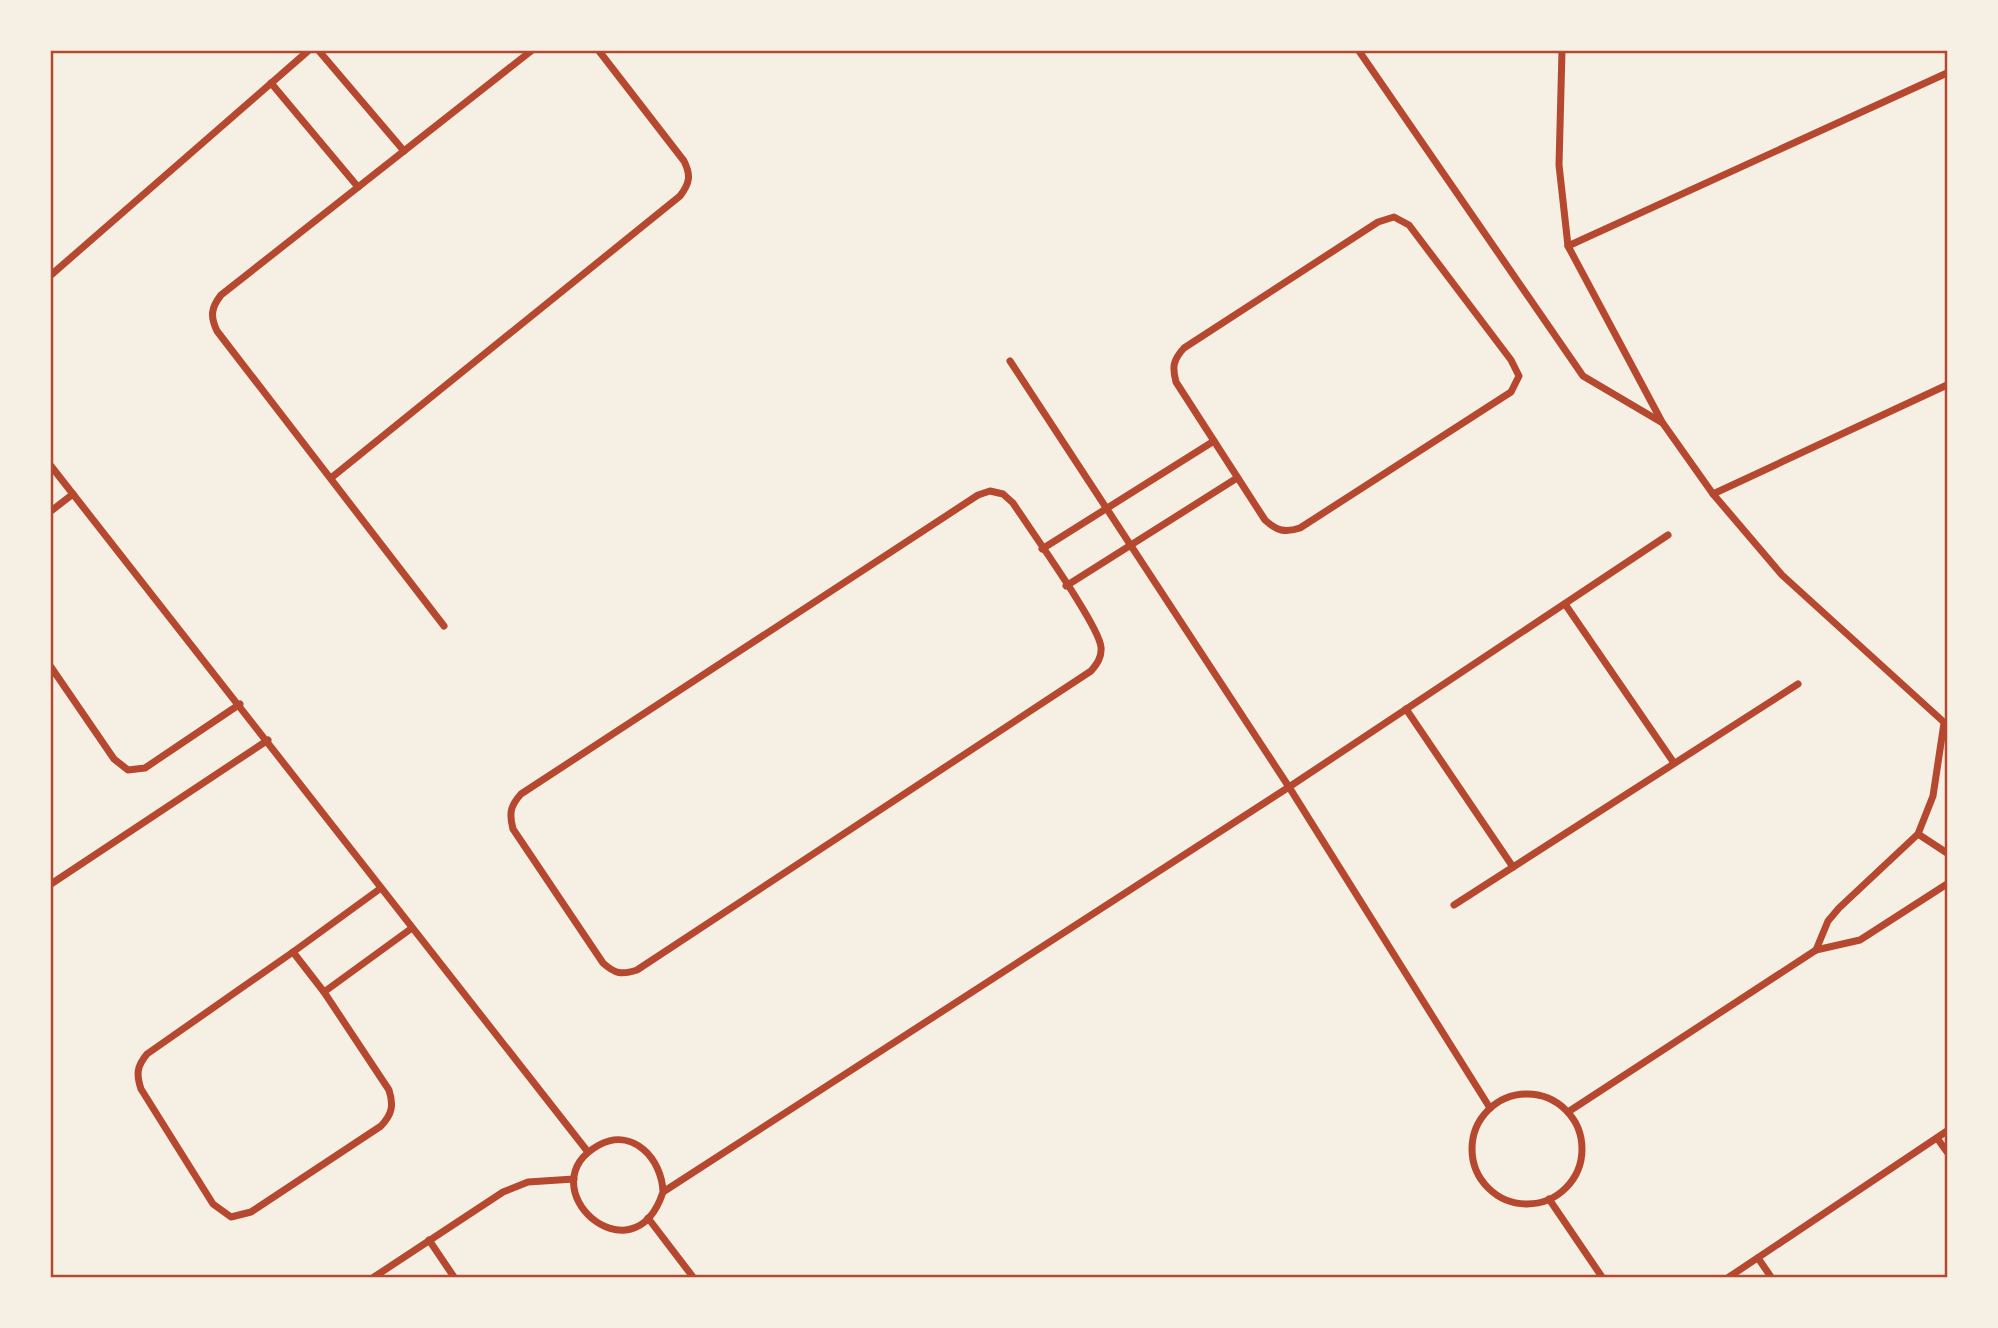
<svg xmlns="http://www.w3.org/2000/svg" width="1998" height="1328" viewBox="0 0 1998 1328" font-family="Raleway,sans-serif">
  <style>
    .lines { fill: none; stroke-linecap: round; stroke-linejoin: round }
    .minor { stroke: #b5482f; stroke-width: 7 }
    .neatline { fill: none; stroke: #b5482f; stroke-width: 2.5 }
  </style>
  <rect width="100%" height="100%" fill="#f6efe4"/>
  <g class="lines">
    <g class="minor">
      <path d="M319,51L404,151"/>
      <path d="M1359,51L1583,376L1661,422"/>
      <path d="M1562,51L1559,165L1568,246L1662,422L1713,494L1782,575L1947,725"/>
      <path d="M271,83L358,187"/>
      <path d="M1394,217L1409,225L1511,360L1519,376L1511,392L1300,528C1285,533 1277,531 1265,520L1176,382C1172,367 1173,360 1184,348L1378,222Z"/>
      <path d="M1568,246L1947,73"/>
      <path d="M51,275L308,51"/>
      <path d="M1010,361L1289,787L1490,1108"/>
      <path d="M51,466L588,1152"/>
      <path d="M331,478L680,196C690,183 691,175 684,161L599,51"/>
      <path d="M990,491L1003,494L1013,503C1029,528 1099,625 1101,647C1102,657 1097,664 1091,671L637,970C622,975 615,974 603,963L513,829C509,814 510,806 521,794L978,495Z"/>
      <path d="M1713,494L1947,385"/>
      <path d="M51,511L73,494"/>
      <path d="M1042,549L1214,441"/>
      <path d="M1066,586L1237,478"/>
      <path d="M1565,604L1674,763"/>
      <path d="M444,626L217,331C210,316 211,308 221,295L531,51"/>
      <path d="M51,667L114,759L128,770L145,768L240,704"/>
      <path d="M1406,709L1513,867"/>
      <path d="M1918,834L1947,853"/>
      <path d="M51,884L268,740"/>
      <path d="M1454,905L1798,684"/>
      <path d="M1816,950L1828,921L1839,908L1918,834L1933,796L1944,723"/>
      <path d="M293,952L324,992L389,1090C394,1106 392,1114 381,1126L251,1212L231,1217L213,1204L141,1089C136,1074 137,1066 147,1054Z"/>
      <path d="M293,952L381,888"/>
      <path d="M324,992L412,928"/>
      <circle cx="1527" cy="1149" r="55"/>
      <path d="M1568,1112L1816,950L1860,940L1947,884"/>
      <path d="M1937,1138L1947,1152"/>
      <path d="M663,1192C662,1159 633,1127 599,1145C525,1186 633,1284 663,1192L1289,787L1668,535"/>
      <path d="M1549,1199L1602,1277"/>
      <path d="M648,1218L693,1277"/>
      <path d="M429,1240L454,1277"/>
      <path d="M1758,1258L1771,1277"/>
      <path d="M374,1277L503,1192L528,1182L574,1179"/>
      <path d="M1729,1277L1947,1131"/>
    </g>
  </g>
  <rect width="1998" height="1328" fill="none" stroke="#f6efe4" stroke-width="105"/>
  <rect x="52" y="52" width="1894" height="1224" class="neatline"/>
</svg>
